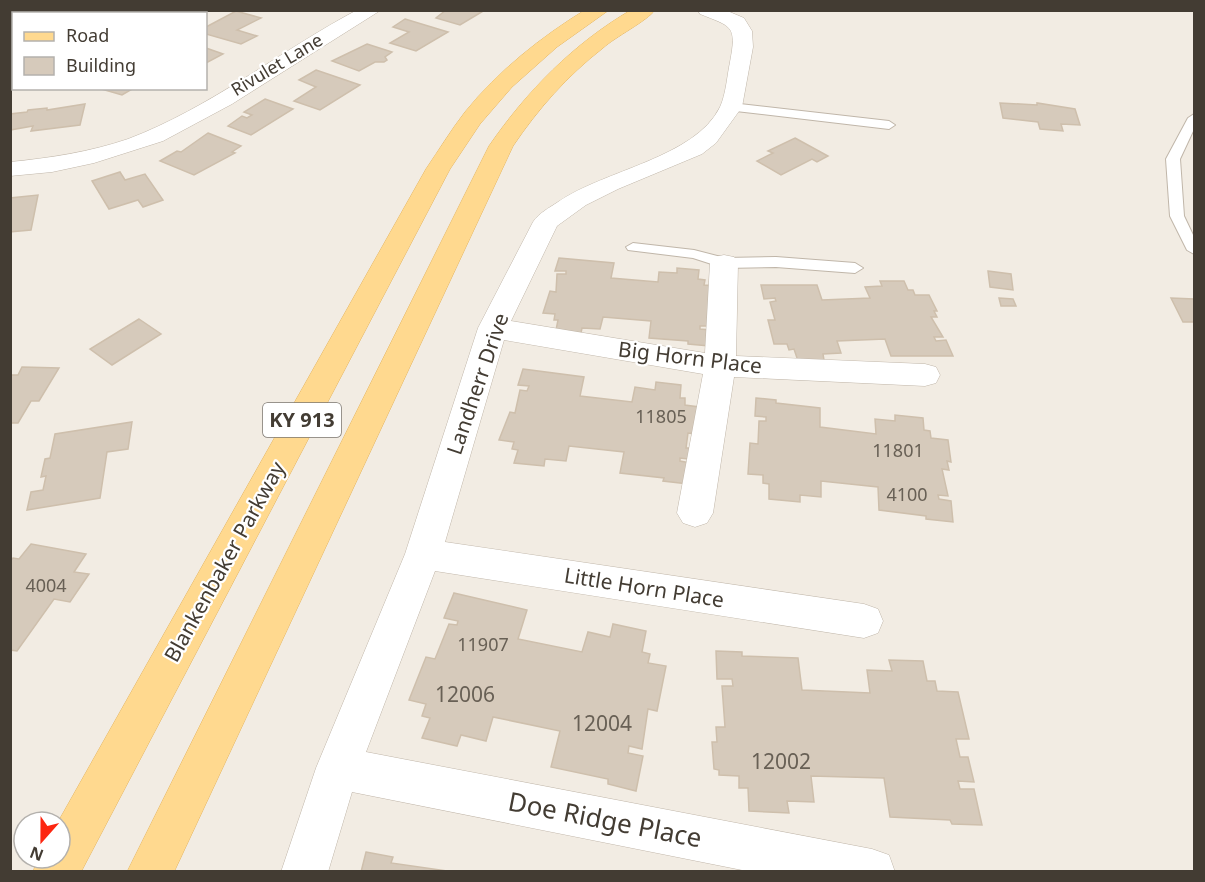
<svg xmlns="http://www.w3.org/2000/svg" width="1205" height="882" viewBox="0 0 1205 882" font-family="'Noto Sans',sans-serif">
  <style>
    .building { fill: #d6cabb; stroke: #cebfac; stroke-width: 1.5 }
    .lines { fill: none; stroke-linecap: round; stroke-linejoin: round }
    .lane-casing { stroke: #c0b6a9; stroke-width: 2 }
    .street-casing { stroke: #c0b6a9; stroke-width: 1 }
    .primary-casing { stroke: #e4b45f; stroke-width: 1 }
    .lane { fill: #fff; fill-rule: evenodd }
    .street { fill: #fff; fill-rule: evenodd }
    .primary { fill: #ffd98f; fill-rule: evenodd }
    .labels { text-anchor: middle; stroke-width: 4.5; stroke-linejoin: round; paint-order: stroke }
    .far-street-label { font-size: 18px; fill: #433c33; stroke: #fff }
    .number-label { font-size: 18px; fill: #686055 }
    .shield { fill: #fff; stroke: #7b7670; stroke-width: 1.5 }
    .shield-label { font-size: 20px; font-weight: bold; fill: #433c33 }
    .street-label { font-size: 21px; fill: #433c33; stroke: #fff }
    .near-number-label { font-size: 21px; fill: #686055 }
    .near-street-label { font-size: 26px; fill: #433c33; stroke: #fff }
  </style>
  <rect width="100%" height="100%" fill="#f2ece3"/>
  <g class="building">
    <path d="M108,10H158L156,14H108L112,12Z"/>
    <path d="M446,10H485L460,25L436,18Z"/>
    <path d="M236,11L261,18L237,30L257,36L241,44L206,34V27Z"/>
    <path d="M405,19L448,32L416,51L390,43L409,32L393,27Z"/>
    <path d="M367,44L392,52L385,57L387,60L384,62H375L359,71L332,61Z"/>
    <path d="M206,48L223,54L206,63Z"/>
    <path d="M316,70L360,85L320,110L294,101L316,87L299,80Z"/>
    <path d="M98,88H134L122,95Z"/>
    <path d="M265,99L293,109L251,135L228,126L242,116L247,118L252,115L244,112Z"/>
    <path d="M1000,103L1037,105V103L1075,109L1080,125L1061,124L1063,131L1040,129L1038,122L1003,118Z"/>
    <path d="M85,104L80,125L31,131L33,126L10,130V114L27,112L28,110L47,108V110Z"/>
    <path d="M208,133L241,146L232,152L235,153L194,175L160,161L177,151L181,152Z"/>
    <path d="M795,138L828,156L817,162L812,159L781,175L757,161L773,153L768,151Z"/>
    <path d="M120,172L125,180L145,174L163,200L143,207L138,200L109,209L92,181Z"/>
    <path d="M38,195L31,230L10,232V198Z"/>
    <path d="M559,258L614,263L611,278L658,282L659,272L677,273V268L699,270L698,279L705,280L704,285L717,286L707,326H700V329L710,330L709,346L688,344V341L649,338L651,321L603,317L600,329L582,328L581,333L556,330L558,320H554L555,314L543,313L550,291L556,292L557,274H566V271H555Z"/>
    <path d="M988,271L1011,274L1013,290L990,287Z"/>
    <path d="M880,281H904L908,290H913L915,295H929L937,311H934L937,317H931L943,337H934L936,341L946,340L953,356H891L885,339L837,341L841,353L823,354L824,360L798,361L794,349L789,350L787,344H774L768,320H775L770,302L776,301L775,298L764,299L761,285H817L822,300L870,298L865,287L882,286Z"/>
    <path d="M999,298L1013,299L1016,306H1001Z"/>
    <path d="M1171,298L1194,299V322H1183Z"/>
    <path d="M139,319L161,334L112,365L90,349Z"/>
    <path d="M22,367L59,368L39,401H31L18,423H10V375H18Z"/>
    <path d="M523,369L584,377L580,396L632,402L635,387L655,390L656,382L681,385L680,398H685V405L699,407L696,434L688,433L686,448H690L688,459L680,458V461L691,463L688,484L663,481L664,478L620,473L624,452L569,446L566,461L545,459L544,466L514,463L518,450L512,449L514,442L499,440L510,412L515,413L520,390L527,391L529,386L518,385Z"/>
    <path d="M756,398L776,400V403L820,408V427L876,434L875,419L895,421V415L923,418L924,430L930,431L931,438L948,440L951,462L947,461L949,470L942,469L948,496L938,495L939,499L951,501L953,522L926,519V516L879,510L878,487L821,481V497L800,495V502L769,499V484L763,483V475L748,474L750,443L758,444L759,421H766V417L755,416Z"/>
    <path d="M132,422L128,449L107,452L100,498L27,510L31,492L43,490L46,476L41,477L45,459L50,458L55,434Z"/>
    <path d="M31,544L86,554L74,572L89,574L70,602L54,599L17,651L10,650V561L13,558L19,559Z"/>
    <path d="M454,593L527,610L518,639L582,652L588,632L610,637L613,624L646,631L642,652L650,654L648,663L666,666L657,711L648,709L642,749L629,746L628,753L643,756L636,791L608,784V779L551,767L560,731L493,717L486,741L461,735L457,746L422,738L430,718L422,716L426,704L409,700L426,657L435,659L449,624L457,625L458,621L444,618Z"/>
    <path d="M716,651L742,652V656L798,658L802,690L870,693L867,670L892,671L889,660L923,661L927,681H935L937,691L958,692L969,739H956L960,757H968L974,782L958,781L960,789H974L982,825L952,824L950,820L890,817L884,778L811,776L814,802L787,801L789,813L749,811L748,788H739V776L719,775V770L714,769L712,742H717L716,727H725L722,686H733L732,679H717Z"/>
    <path d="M366,852L393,857L391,863L454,872H361Z"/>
  </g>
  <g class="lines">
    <defs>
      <g id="lane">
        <path d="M731,103L889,121L895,125L889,129L727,110L725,107Z"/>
        <path d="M1194,114V129L1180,159L1184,216L1194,237V254L1187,250L1170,216L1166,159L1188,118Z"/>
        <path d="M633,243L694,250L725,258L776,257L855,263L863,268L855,273L776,267L724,268L693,258L628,250L626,247Z"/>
      </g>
      <g id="street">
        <path d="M27,10H49L47,14H25Z"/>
        <path d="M357,10H381L232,104L163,141L94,163L52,172L10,176V162C50,158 90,152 128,139C210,108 280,51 357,10Z"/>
        <path d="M698,10H725L744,18L752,31L753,47L742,107L716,143L702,154L618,189L586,205L557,226L511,321L705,353L710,263L714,257L724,255L734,257L738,263L736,356L925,364L936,367L940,375L936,383L925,386L734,377L713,513L707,523L695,527L683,523L677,513L703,374L504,340L445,542L864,604L878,609L883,621L878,633L864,638L435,571L366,752L872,849L889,855L895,872H752L352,792L328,872H281L316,768L405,554L478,328L533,222C539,213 549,208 558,202C604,170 695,158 720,107C726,94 727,76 730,62C737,25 732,27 700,14Z"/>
      </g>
      <g id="primary">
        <path d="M585,10H609L557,47L512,87L480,124L450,169L81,872H33L38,858H60L58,822L426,169C439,150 451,130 465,112C498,71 541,37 585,10Z"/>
        <path d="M631,10H655C647,21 615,37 603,48C567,76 538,109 513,146L174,872H127L489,146C527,91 573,44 631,10Z"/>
      </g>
    </defs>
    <use href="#lane" class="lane-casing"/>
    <use href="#street" class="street-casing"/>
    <use href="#primary" class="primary-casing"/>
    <use href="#lane" class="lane"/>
    <use href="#street" class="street"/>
    <use href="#primary" class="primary"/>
  </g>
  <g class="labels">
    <g class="far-street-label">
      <text transform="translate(277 65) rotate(-31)" y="6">Rivulet Lane</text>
    </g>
    <g class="number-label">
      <text x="661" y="423">11805</text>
      <text x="898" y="457">11801</text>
      <text x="907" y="501">4100</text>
      <text x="46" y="592">4004</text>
      <text x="483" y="651">11907</text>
    </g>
    <rect class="shield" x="263" y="403" width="78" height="34" rx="4.5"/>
    <g class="shield-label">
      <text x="302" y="427">KY 913</text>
    </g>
    <g class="street-label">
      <text transform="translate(690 358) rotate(7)" y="7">Big Horn Place</text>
      <text transform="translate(478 384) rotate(-71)" y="7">Landherr Drive</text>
      <text transform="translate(225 562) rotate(-61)" y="7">Blankenbaker Parkway</text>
      <text transform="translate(644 588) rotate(9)" y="7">Little Horn Place</text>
    </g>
    <g class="near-number-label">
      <text x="465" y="702">12006</text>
      <text x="602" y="731">12004</text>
      <text x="781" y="769">12002</text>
    </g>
    <g class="near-street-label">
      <text transform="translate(605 820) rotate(11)" y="9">Doe Ridge Place</text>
    </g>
  </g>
  <rect width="1205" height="882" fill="none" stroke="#433c33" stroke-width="24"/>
  <rect x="12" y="12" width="195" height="78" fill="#ffffff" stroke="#b4b1ad" stroke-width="1.5"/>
  <rect x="24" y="32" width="30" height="9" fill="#ffd98f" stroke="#b4b1ad" stroke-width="1.5"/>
  <text x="66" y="42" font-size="18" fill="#433c33">Road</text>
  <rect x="24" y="57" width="30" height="18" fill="#d6cabb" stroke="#b4b1ad" stroke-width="1.5"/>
  <text x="66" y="72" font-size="18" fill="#433c33">Building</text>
  <g transform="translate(42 840) rotate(201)"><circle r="28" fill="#ffffff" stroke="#b4b1ad" stroke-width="1.5"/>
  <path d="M0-4.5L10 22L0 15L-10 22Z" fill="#fc2610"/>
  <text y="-9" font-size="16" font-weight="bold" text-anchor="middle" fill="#433c33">N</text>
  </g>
</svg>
